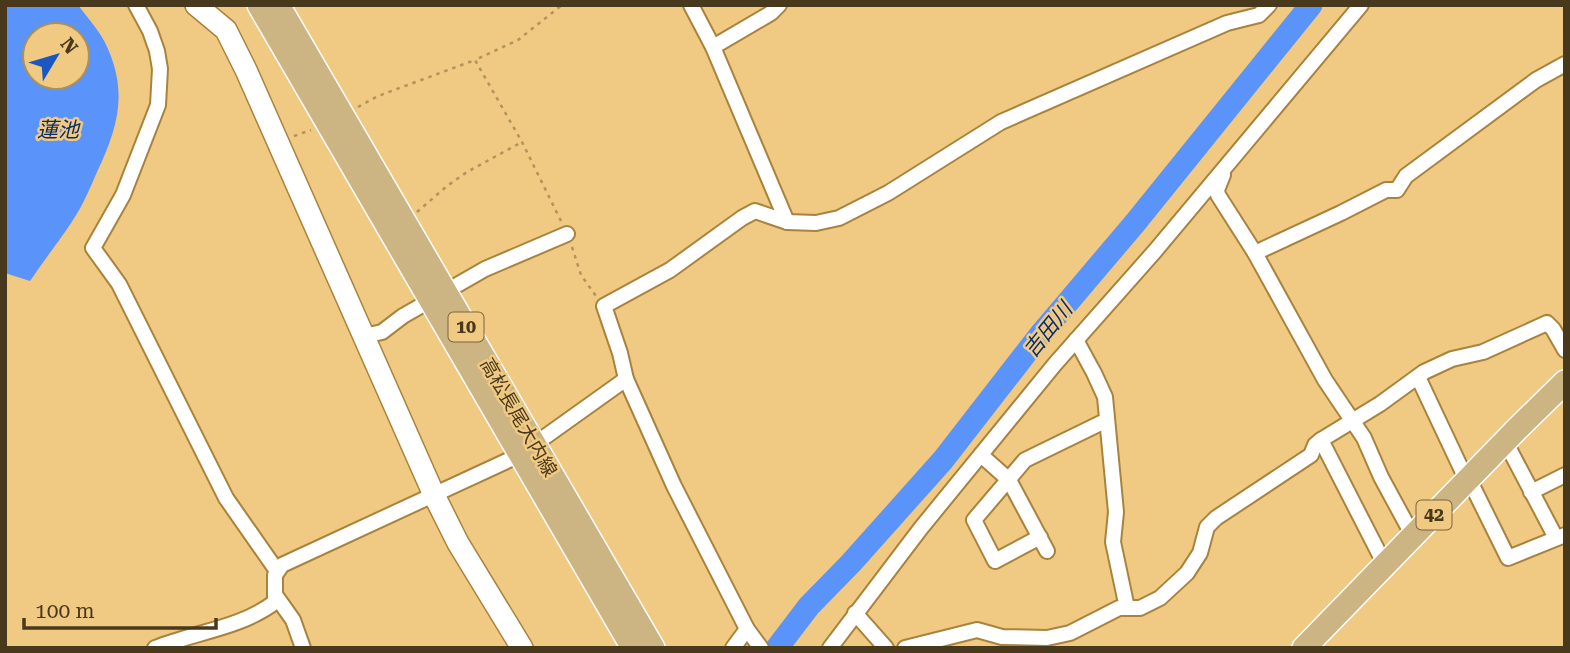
<svg xmlns="http://www.w3.org/2000/svg" width="1570" height="653" viewBox="0 0 1570 653" font-family="'Roboto Serif','Noto Sans JP',serif">
  <style>
    .water { fill: #5a93f9; fill-rule: evenodd }
    .lines { fill: none; stroke-linecap: round; stroke-linejoin: round }
    .river { stroke: #5a93f9; stroke-width: 23 }
    .street-casing { stroke: #a9833d; stroke-width: 18 }
    .secondary-casing { stroke: #a9833d; stroke-width: 24 }
    .primary-casing { stroke: #fff; stroke-width: 26 }
    .path { stroke: #b1935c; stroke-width: 2.5; stroke-dasharray: 3.5 5; stroke-linecap: butt }
    .street { stroke: #fff; stroke-width: 14 }
    .secondary { stroke: #fff; stroke-width: 21 }
    .primary { stroke: #cdb483; stroke-width: 23 }
    .labels { text-anchor: middle; stroke-width: 5; stroke-linejoin: round; paint-order: stroke }
    .shield { fill: #f0c983; stroke: #7b643b; stroke-width: 2 }
    .shield-label { font-size: 18px; font-weight: bold; fill: #49391c }
    .street-label { font-size: 19px; fill: #49391c; stroke: #f0c983 }
    .water-label { font-size: 21px; font-style: italic; fill: #092c6a; stroke: #f0c983 }
  </style>
  <rect width="100%" height="100%" fill="#f0c983"/>
  <path class="water" d="M5,5H78C89,20 101,32 108,49C128,95 117,129 97,172C90,188 83,205 73,220C60,240 44,260 30,281L5,273ZM35,35H77V77H35Z"/>
  <g class="lines">
    <path class="river" d="M777,648L809,606L851,563L943,460L1040,335L1135,223L1311,5"/>
    <defs>
      <g id="street">
        <path d="M136,5L150,31L157,51L160,69L158,105L123,195L93,248L119,284L226,498L277,571"/>
        <path d="M691,5L713,47L787,222"/>
        <path d="M713,47L771,13L779,5"/>
        <path d="M1223,175L1217,190L1218,195L1255,253L1325,380L1364,438L1381,477L1413,536"/>
        <path d="M1255,253L1341,213L1386,190H1397L1406,176L1536,80L1565,64"/>
        <path d="M364,336L382,332L403,316L485,269L567,234"/>
        <path d="M1076,340L1094,373L1105,397L1116,512L1113,542L1127,608"/>
        <path d="M1418,377L1467,481"/>
        <path d="M1321,440L1385,565"/>
        <path d="M1505,441L1556,538"/>
        <path d="M981,455L1009,480L1047,551"/>
        <path d="M1469,479L1508,558L1565,535"/>
        <path d="M1531,492L1565,475"/>
        <path d="M1040,537L995,561L974,520L1025,460L1107,420"/>
        <path d="M276,596L293,620L303,648"/>
        <path d="M855,613L886,648"/>
        <path d="M155,648C195,632 241,628 275,602V575L282,565L511,459L542,439L626,379"/>
        <path d="M733,648L747,629"/>
        <path d="M761,648L747,629L674,486L626,379L620,353L604,306L670,270L742,218L755,211L787,222L816,223L839,218L888,193L1001,122L1227,23L1259,15L1269,5"/>
        <path d="M830,648L921,528L1055,364L1155,251L1361,5"/>
        <path d="M905,648L977,630L1002,637L1047,638L1070,633L1119,608H1140L1160,598L1187,573L1200,553L1207,527L1216,518L1311,455L1315,445L1321,440L1380,404L1424,372L1452,359L1483,352L1547,323L1553,329L1565,350"/>
      </g>
      <path id="secondary" d="M196,5L226,30L246,70L434,495L458,543L522,648"/>
      <g id="primary">
        <path d="M259,5L633,648"/>
        <path d="M278,5L653,648"/>
        <path d="M1304,648L1517,429L1565,382"/>
      </g>
    </defs>
    <use href="#street" class="street-casing"/>
    <use href="#secondary" class="secondary-casing"/>
    <use href="#primary" class="primary-casing"/>
    <g class="path">
      <path d="M358,107L378,96L475,60"/>
      <path d="M294,136L311,130"/>
      <path d="M417,212L447,186L467,172L522,142"/>
      <path d="M561,221L522,142L475,60L518,40L562,5"/>
      <path d="M572,247L581,275L596,296"/>
    </g>
    <use href="#street" class="street"/>
    <use href="#secondary" class="secondary"/>
    <use href="#primary" class="primary"/>
  </g>
  <g class="labels">
    <g class="shield">
      <rect x="448.5" y="312.5" width="35" height="29" rx="5"/>
      <rect x="1416.5" y="500.5" width="35" height="29" rx="5"/>
    </g>
    <g class="shield-label">
      <text x="466" y="333">10</text>
      <text x="1434" y="521">42</text>
    </g>
    <g class="street-label">
      <text transform="translate(519 417) rotate(60)" y="7">高松長尾大内線</text>
    </g>
    <g class="water-label">
      <text x="58" y="137">蓮池</text>
      <text transform="translate(1048 330) rotate(-51)" y="7">吉田川</text>
    </g>
  </g>
  <rect width="1570" height="653" fill="none" stroke="#49391c" stroke-width="14"/>
  <g transform="translate(56 56) rotate(52)"><circle r="33" fill="#f0c983" stroke="#ad8f5a" stroke-width="2"/>
  <path d="M0-5L12 26L0 18L-12 26Z" fill="#1a57c3"/>
  <text y="-10" font-size="19" font-weight="bold" text-anchor="middle" fill="#49391c">N</text>
  </g>
  <path d="M24 618v10h192v-10" fill="none" stroke="#49391c" stroke-width="3.5"/>
  <text x="35" y="618" font-size="21" fill="#49391c" stroke="#f0c983" stroke-width="5" paint-order="stroke">100 m</text>
</svg>
